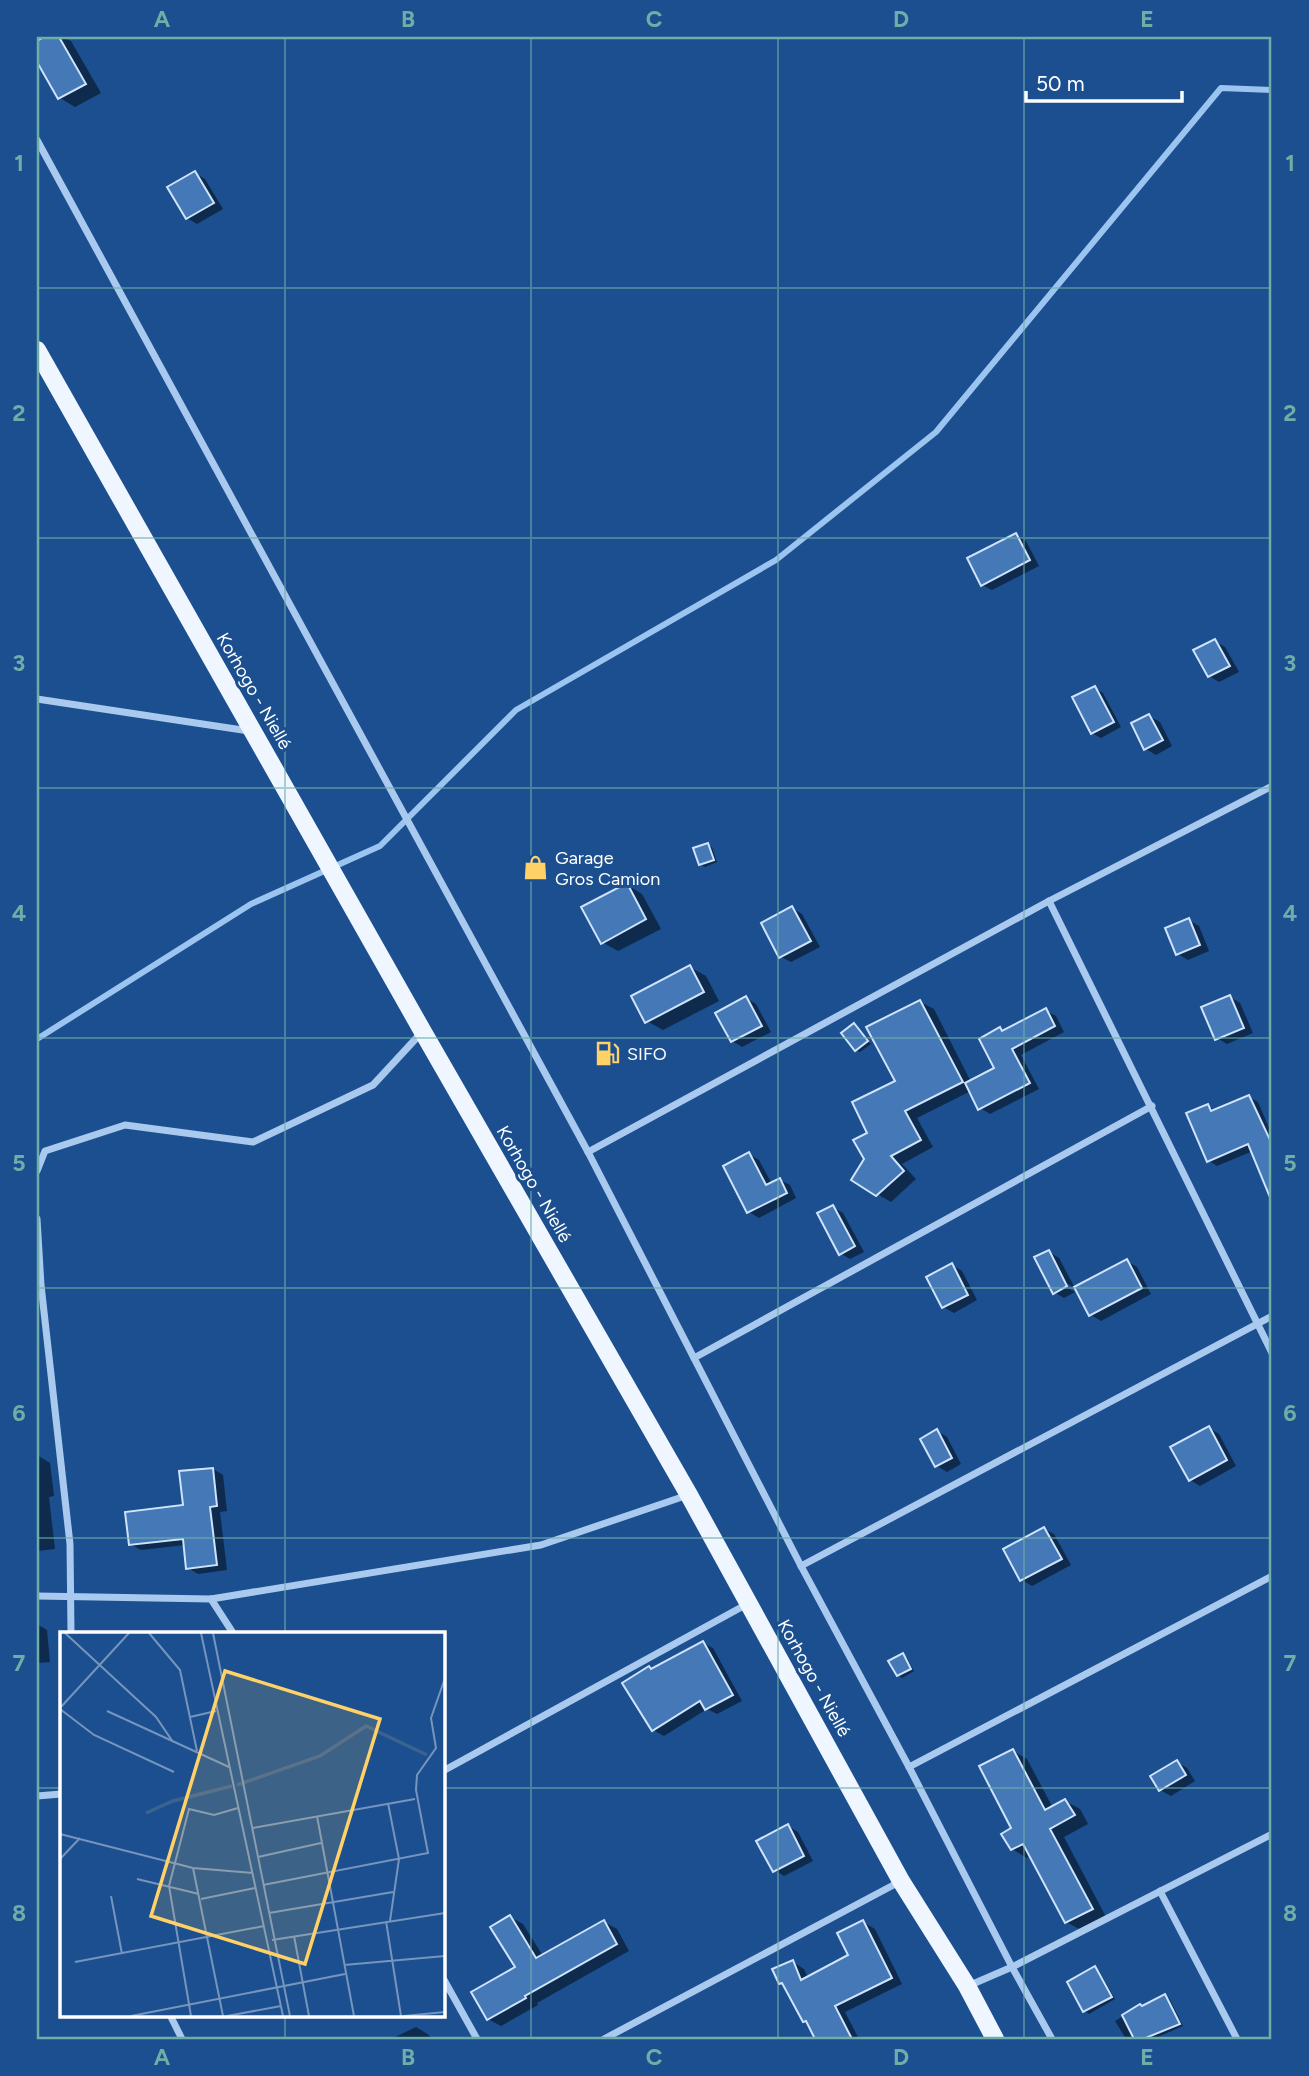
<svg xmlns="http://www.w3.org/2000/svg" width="1309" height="2076" viewBox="0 0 1309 2076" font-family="Figtree,sans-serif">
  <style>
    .shadow { fill: #0007 }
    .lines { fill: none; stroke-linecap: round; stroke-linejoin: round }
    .stream { stroke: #9cc4f0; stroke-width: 6 }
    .building { fill: #4478b7; stroke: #cfe3fa; stroke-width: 2 }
    .street { stroke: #a9c9ee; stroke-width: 7 }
    .primary { stroke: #f0f6ff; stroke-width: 18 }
    .grid { fill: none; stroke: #6fada8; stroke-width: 2; stroke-opacity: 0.55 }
    .labels { text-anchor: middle; stroke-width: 6; stroke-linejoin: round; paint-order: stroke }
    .street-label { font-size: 18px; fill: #fff; stroke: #1b4f8f }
    .poi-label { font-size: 18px; fill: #fff; stroke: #1b4f8f; text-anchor: start }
    .inset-river { fill: none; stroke: #3c6290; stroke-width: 3.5 }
    .inset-road { fill: none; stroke: #7695bc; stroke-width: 2 }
    .view { fill: #ffd166; fill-opacity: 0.15; stroke: #ffd166; stroke-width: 3.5 }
    .inset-edge { fill: none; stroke: #fff; stroke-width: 3.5 }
    .neatline { fill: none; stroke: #6fada8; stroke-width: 2.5 }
    .grid-label { font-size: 23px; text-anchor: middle; font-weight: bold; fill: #6fada8 }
  </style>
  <rect width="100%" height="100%" fill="#1b4f8f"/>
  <g class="shadow">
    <path d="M48,37H63L71,41L101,93L75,107L60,98L37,58V43Z"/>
    <path d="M195,173L205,179L223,209L197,224L187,218Z"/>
    <path d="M1016,535L1026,541L1039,566L992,590L982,585Z"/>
    <path d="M1215,641L1225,647L1239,672L1219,682L1209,676Z"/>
    <path d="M1095,688L1103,693L1121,727L1101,738L1092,733Z"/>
    <path d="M1149,716L1160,722L1172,746L1156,755L1146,749Z"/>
    <path d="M707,845L712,847L717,862L705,867L700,864Z"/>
    <path d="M627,885L642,894L661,929L618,951L602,942Z"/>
    <path d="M792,908L802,914L820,947L791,962L781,957Z"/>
    <path d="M1189,920L1199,926L1209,951L1188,960L1178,954Z"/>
    <path d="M690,967L706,976L719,1001L663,1030L647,1021Z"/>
    <path d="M1230,997L1240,1003L1253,1033L1227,1044L1217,1038Z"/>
    <path d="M746,998L756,1004L771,1032L742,1047L732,1041Z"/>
    <path d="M920,1002L934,1009L971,1082L997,1069L1000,1029L1004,1032L1045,1010L1056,1016L1064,1032L1021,1055L1039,1089L990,1114L980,1108L971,1091L917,1118L933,1147L902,1164L916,1179L891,1202L853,1180L866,1160L869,1133L897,1082Z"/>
    <path d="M854,1025L871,1044L860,1052L856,1050Z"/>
    <path d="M1249,1097L1258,1102L1272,1135L1271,1178L1253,1151L1217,1166L1208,1160V1106L1216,1111Z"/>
    <path d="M749,1154L759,1160L772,1184L780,1180L790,1185L796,1198L759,1218L749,1212Z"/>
    <path d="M833,1207L843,1213L864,1252L850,1259L840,1253Z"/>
    <path d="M1049,1252L1059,1258L1075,1288L1061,1280L1059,1283L1075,1292L1064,1298L1054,1292Z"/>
    <path d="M1127,1261L1137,1267L1151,1294L1101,1321L1091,1315Z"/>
    <path d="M952,1265L962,1271L977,1300L954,1313L943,1307Z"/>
    <path d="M1209,1428L1219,1434L1236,1466L1200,1486L1190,1480Z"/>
    <path d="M937,1431L947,1437L961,1464L947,1472L937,1466L922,1439Z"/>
    <path d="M37,1455L50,1463L54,1496L49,1497L55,1549L37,1551Z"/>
    <path d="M213,1469L223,1475L227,1511L220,1512L227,1570L198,1574L188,1568L185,1545L141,1550L130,1544L184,1507Z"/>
    <path d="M1044,1529L1054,1534L1071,1565L1032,1586L1022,1580Z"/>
    <path d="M37,1624L47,1630L50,1662L37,1663Z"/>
    <path d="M703,1643L713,1648L742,1701L717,1714L707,1709L664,1736L653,1730L649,1668L653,1670Z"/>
    <path d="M903,1655L907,1658L914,1671L902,1678L898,1675Z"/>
    <path d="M1013,1751L1027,1759L1053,1808L1065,1801L1080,1809L1088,1824L1064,1837L1106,1917L1081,1930L1066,1922L1031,1855L1027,1858L1012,1849Z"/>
    <path d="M1177,1762L1187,1768L1195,1781L1171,1796L1160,1790Z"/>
    <path d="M788,1826L798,1832L813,1861L784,1876L774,1870Z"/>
    <path d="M510,1917L523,1924L543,1956L604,1922L617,1929L629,1951L537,2003L538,2005L501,2026L488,2019L517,1968Z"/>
    <path d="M863,1922L875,1929L902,1984L845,2012L859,2039H817L786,1987L780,1983L793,1962L804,1969L808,1978L850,1956Z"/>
    <path d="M1095,1968L1099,1971L1115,1999L1089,2014L1085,2011Z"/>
    <path d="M1164,1996L1169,1998L1183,2026L1153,2039H1126L1115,2021L1140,2006L1143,2007Z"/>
    <path d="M416,2027L429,2035L431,2039H391Z"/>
  </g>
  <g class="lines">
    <path class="stream" d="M37,1039L251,904L380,846L516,710L776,560L936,432L1221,88L1272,90"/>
  </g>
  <g class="building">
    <path d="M44,37H59L86,84L58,99L37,62V41Z"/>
    <path d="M195,171L214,203L186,219L167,187Z"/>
    <path d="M1016,533L1030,560L981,586L967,558Z"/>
    <path d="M1215,639L1230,666L1208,677L1193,650Z"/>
    <path d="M1095,686L1114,722L1091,734L1072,697Z"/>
    <path d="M1149,714L1163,740L1144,750L1131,723Z"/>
    <path d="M708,843L714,860L699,865L693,848Z"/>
    <path d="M627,883L646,919L601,944L581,907Z"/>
    <path d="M792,906L811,941L779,958L761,923Z"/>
    <path d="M1189,918L1200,945L1176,955L1165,928Z"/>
    <path d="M690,965L704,992L645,1023L631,996Z"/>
    <path d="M1230,995L1244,1028L1215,1040L1201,1007Z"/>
    <path d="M746,996L762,1026L731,1042L715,1013Z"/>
    <path d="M920,1000L963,1082L905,1111L921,1140L891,1156L904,1171L876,1196L851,1180L864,1159L853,1140L867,1133L852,1102L895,1081L866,1027Z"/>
    <path d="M1046,1008L1055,1026L1012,1049L1030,1083L978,1110L965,1083L994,1068L979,1039L1000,1027L1002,1031Z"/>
    <path d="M854,1023L868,1041L855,1051L841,1033Z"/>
    <path d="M1249,1095L1272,1144V1202L1248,1144L1207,1162L1186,1113L1208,1104L1211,1111Z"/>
    <path d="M749,1152L766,1185L780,1178L787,1193L747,1213L723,1166Z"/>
    <path d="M833,1205L855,1246L839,1255L817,1213Z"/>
    <path d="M1049,1250L1067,1286L1053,1294L1034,1257Z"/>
    <path d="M1127,1259L1142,1288L1089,1316L1074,1287Z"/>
    <path d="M952,1263L968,1295L942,1308L926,1277Z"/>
    <path d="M1209,1426L1227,1460L1189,1481L1170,1447Z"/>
    <path d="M937,1429L952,1458L935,1467L920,1439Z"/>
    <path d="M213,1468L217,1506L210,1507L217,1565L186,1569L183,1539L129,1545L125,1512L183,1505L179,1471Z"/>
    <path d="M1044,1527L1062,1559L1020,1581L1003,1549Z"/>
    <path d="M703,1641L733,1695L705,1710L700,1701L652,1731L622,1683L649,1666L651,1669Z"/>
    <path d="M903,1653L911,1669L897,1676L888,1661Z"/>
    <path d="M1013,1749L1045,1810L1065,1799L1075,1815L1050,1829L1093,1909L1065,1923L1023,1844L1011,1850L1001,1834L1011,1828L979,1766Z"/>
    <path d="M1177,1760L1186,1775L1159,1791L1150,1776Z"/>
    <path d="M788,1824L804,1856L773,1872L756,1841Z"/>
    <path d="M510,1915L536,1958L604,1920L617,1944L525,1996L526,1998L487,2020L471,1992L515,1967L490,1927Z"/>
    <path d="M863,1920L892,1978L835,2006L852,2039H815L806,2021L803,2022L782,1983L779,1984L772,1969L793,1960L801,1980L848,1955L837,1933Z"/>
    <path d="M1095,1966L1112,1997L1083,2012L1067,1982Z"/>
    <path d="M1165,1994L1180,2024L1143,2039H1134L1122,2015L1140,2004L1142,2006Z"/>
  </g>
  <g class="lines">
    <g class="street">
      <path d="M37,140L588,1152L801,1566L909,1767L1012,1967L1052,2039"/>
      <path d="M37,699L249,731"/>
      <path d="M1049,901L1272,1353"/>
      <path d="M588,1152L1049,901L1272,786"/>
      <path d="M37,1171L45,1151L125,1125L253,1142L373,1085L422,1032"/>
      <path d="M37,1219L41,1285L70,1544L71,1633"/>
      <path d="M694,1358L1152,1106"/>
      <path d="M801,1566L1272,1316"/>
      <path d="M37,1596L211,1599L541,1545L688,1495"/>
      <path d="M211,1599L233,1633"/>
      <path d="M909,1767L1272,1576"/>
      <path d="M443,1771L749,1603"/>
      <path d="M37,1796L61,1794"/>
      <path d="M1160,1891L1237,2039"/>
      <path d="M443,1978L477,2039"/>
      <path d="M968,1986L1012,1967L1272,1834"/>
      <path d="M170,2015L182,2039"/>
      <path d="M604,2039L901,1881"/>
    </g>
    <path class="primary" d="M37,350L423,1032L689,1495L901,1881L967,1986L995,2039"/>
  </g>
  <path class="grid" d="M285,37V1633M531,37V2039M778,37V2039M1024,37V2039M37,288H1272M37,538H1272M37,788H1272M37,1038H1272M37,1288H1272M37,1538H1272M37,1788H61M443,1788H1272M285,2015V2039"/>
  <defs>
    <symbol id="shop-bare" viewBox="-9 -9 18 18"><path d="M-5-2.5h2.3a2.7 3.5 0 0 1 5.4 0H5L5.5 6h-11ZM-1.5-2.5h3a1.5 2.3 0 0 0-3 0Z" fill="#ffd166" stroke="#1b4f8f" stroke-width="2.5" paint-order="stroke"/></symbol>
    <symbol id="fuel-bare" viewBox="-9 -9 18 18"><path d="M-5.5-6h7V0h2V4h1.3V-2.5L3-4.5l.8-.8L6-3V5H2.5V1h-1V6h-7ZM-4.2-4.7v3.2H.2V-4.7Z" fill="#ffd166" stroke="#1b4f8f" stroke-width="2.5" paint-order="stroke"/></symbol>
  </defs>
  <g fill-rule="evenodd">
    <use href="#shop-bare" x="518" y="850" width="35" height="35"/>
    <use href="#fuel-bare" x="590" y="1036" width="35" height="35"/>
  </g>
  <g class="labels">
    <g class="street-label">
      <text transform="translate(254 691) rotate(60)" y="6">Korhogo - Niellé</text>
      <text transform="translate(534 1184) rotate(60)" y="6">Korhogo - Niellé</text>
      <text transform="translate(814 1678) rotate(61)" y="6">Korhogo - Niellé</text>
    </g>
    <g class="poi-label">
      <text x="555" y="864">Garage<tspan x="555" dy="21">Gros Camion</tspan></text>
      <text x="627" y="1060">SIFO</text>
    </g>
  </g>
  <g transform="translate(60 1632)">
    <rect width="385" height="385" fill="#1b4f8f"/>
    <path class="inset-river" d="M177,153L260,124L306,94L367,123M86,181L113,169L172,154"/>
    <path class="inset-road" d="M5,1L96,85L113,110M89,1L120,38L137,119M141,1L223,384M153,1L230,384M0,76L69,1M0,77L34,103L114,140M47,79L169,135M130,85L156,79M328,171L339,227L330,289M257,184L294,384M193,196L355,167M0,202L133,236L193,241M198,225L261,211M0,227L20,206M133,236L163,384M77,247L139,262M203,253L368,221L356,158L357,143L376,116L371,86L385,46M51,264L62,322M141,267L195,256M209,281L333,260M326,289L341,384M234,304L249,384M212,308L385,281M15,330L204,294M284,333L385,324M71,384L285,342M131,384L109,254L129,177L154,183L178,176M167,384L221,374M344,384L385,380"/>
    <path class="view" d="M165,39L320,87L245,332L91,284Z"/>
    <rect width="385" height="385" class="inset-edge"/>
  </g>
  <rect width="1309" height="2076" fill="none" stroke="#1b4f8f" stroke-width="77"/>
  <path d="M1026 91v10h156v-10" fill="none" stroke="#ffffff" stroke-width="3.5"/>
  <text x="1036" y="91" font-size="21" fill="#ffffff" stroke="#1b4f8f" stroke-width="5" paint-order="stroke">50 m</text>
  <rect x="38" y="38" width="1232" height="2000" class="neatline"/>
  <g class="grid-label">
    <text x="162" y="27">A</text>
    <text x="408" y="27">B</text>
    <text x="654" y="27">C</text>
    <text x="901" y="27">D</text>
    <text x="1147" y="27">E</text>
    <text x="19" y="171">1</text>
    <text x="1290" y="171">1</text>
    <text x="19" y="421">2</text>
    <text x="1290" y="421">2</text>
    <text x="19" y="671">3</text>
    <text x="1290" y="671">3</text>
    <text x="19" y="921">4</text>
    <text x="1290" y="921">4</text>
    <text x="19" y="1171">5</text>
    <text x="1290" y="1171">5</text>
    <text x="19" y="1421">6</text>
    <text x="1290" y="1421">6</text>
    <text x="19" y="1671">7</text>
    <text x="1290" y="1671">7</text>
    <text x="19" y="1921">8</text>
    <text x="1290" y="1921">8</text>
    <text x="162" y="2065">A</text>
    <text x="408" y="2065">B</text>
    <text x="654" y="2065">C</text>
    <text x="901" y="2065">D</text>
    <text x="1147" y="2065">E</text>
  </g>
</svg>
